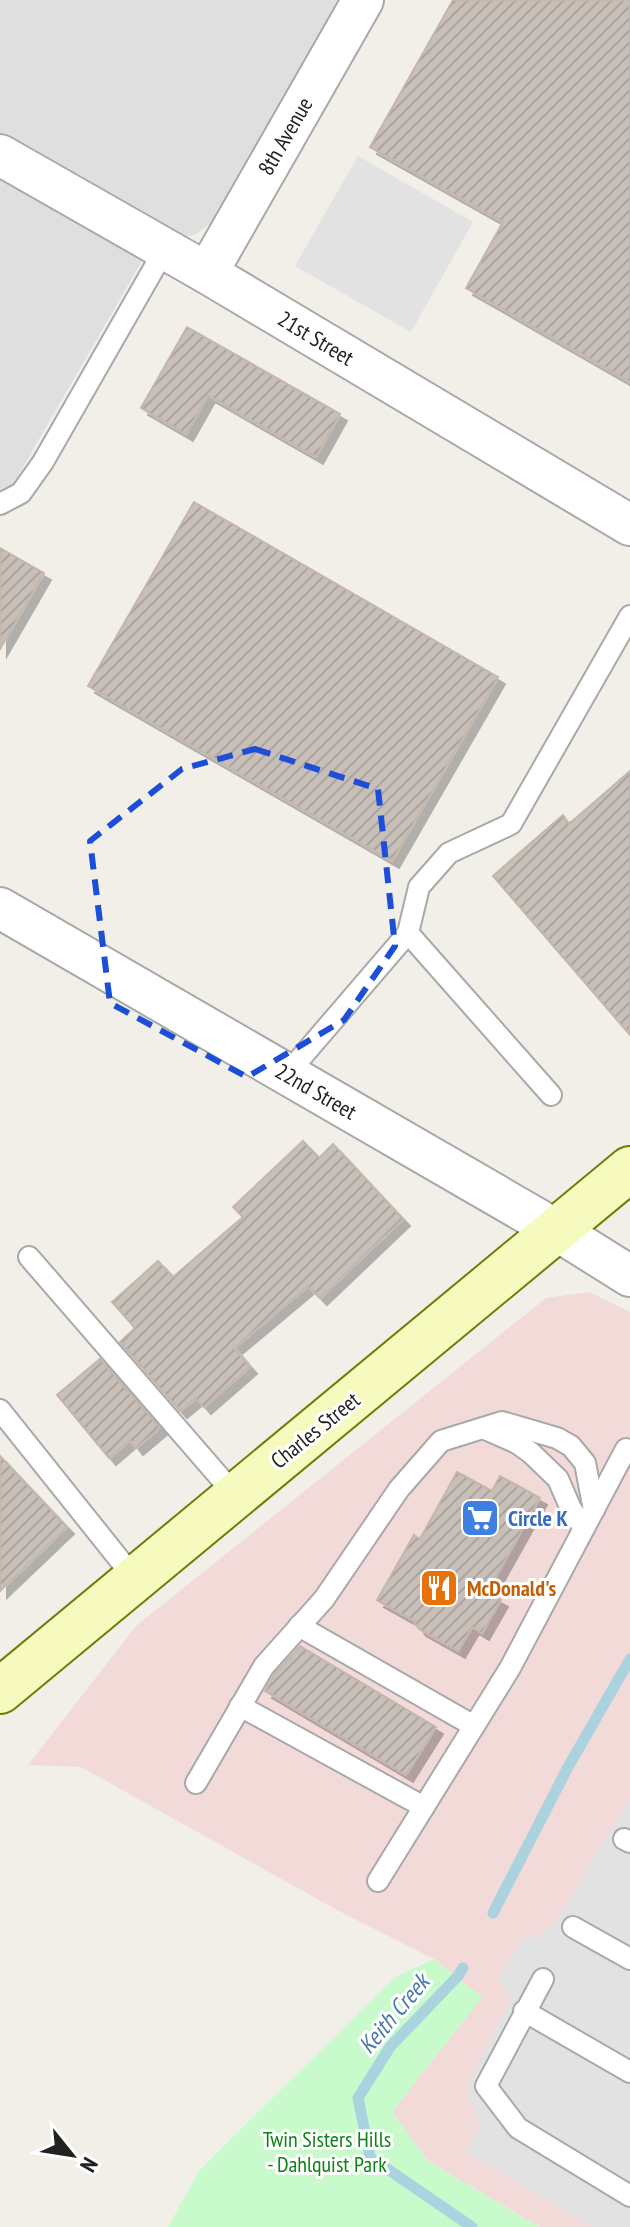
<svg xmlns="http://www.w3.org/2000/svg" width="630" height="2227" viewBox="0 0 630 2227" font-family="'PT Sans Narrow',sans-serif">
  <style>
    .residential { fill: #e0dfdf }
    .commercial { fill: #f2dad9 }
    .park { fill: #c8facc }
    .parking { fill: #e2e2e2 }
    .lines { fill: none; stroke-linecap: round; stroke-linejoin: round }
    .stream { stroke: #aad3df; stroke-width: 11 }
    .building { fill: url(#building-hatch); stroke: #c4b6ab; stroke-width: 2; filter: url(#shadow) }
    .service-casing { stroke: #a9a9a9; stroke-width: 24 }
    .minor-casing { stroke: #a9a9a9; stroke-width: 44 }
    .secondary-casing { stroke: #707d05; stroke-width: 48 }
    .service { stroke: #fff; stroke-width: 20 }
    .minor { stroke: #fff; stroke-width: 40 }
    .secondary { stroke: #f7fabf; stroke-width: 44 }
    .marked { fill: none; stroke: #1d4ed8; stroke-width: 6; stroke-dasharray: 16 10; stroke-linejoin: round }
    .labels { text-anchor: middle; stroke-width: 6; stroke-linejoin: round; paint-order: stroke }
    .street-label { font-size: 22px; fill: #222; stroke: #fff }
    .shop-label { font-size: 22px; font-weight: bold; fill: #366cbe; stroke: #fff; text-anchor: start }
    .food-label { font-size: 22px; font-weight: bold; fill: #c56008; stroke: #fff; text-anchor: start }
    .park-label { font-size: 22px; fill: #0c8416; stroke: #fff }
    .water-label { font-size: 24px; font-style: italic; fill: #4a7aab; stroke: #fff }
  </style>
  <defs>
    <pattern id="building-hatch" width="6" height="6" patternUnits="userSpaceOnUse" patternTransform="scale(2)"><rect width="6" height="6" fill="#c7bfb8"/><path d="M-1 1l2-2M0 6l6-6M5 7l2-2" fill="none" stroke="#aba49e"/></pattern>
    <filter id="shadow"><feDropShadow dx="7" dy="7" stdDeviation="0" flood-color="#0004"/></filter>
  </defs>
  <rect width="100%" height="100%" fill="#f2efe9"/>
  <path class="residential" d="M0,0H340L213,221L195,235L178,237L161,228L12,486L0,491Z"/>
  <path class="commercial" d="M589,1292L630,1312V2227H540L428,2161L392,2112L482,1997L434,1959L337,1910L81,1767L28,1765L136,1626L546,1298Z"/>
  <path class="park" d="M434,1959L482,1997L392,2112L428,2161L539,2227H168L199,2171L395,1977Z"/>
  <g class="parking">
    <path d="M358,156L473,222L411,332L295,266Z"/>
    <path d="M630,1798V2227H592L465,2152L481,2126L470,2098V2078L511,1999L506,1988L497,1980L522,1940L541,1935L557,1920Z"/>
  </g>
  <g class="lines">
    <g class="stream">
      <path d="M493,1913L568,1767L630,1659"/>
      <path d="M463,1968L458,1976L390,2047L358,2098L370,2157L472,2227"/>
    </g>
  </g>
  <g class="building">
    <path d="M453,0H630V382L466,288L503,222L370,147Z"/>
    <path d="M187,327L340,414L316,457L208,395L186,434L141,408Z"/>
    <path d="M194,502L498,677L392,861L88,686Z"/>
    <path d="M0,548L44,573L0,649Z"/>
    <path d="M630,771V1035L493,876L563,815L569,824Z"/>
    <path d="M303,1141L319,1158L333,1144L403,1219L320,1298L308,1286L234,1348L250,1367L204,1407L196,1398L180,1411L120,1342L135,1328L112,1302L158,1261L173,1277L243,1217L233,1207Z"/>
    <path d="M100,1359L160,1428L136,1448L130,1440L109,1458L57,1395Z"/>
    <path d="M0,1456L67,1527L0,1591Z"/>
    <path d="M457,1472L492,1491L500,1476L540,1498L494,1580L497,1582L490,1594L501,1600L482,1633L472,1627L458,1651L419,1629L414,1621L377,1600L414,1535L420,1539Z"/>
    <path d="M300,1646L436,1727L406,1775L265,1691L276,1672Z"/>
  </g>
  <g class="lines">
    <defs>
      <g id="service">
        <path d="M0,504L21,493L43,462L165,249"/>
        <path d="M408,933L551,1095"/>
        <path d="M287,1074L408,933L419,887L449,853L511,824L630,616"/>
        <path d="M29,1257L236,1496"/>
        <path d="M0,1410L135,1579"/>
        <path d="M483,1428L517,1443L531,1453L558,1479L571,1509L584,1528"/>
        <path d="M299,1626L474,1726"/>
        <path d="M240,1706L424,1807"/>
        <path d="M196,1783L264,1666L324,1599L399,1489L441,1441L502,1422L557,1438L571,1446L585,1463L594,1510"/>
        <path d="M624,1839L630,1842"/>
        <path d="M378,1881L510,1668L626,1449"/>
        <path d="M573,1927L630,1959"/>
        <path d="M543,1979L486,2086L518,2128L630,2196"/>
        <path d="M524,2011L630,2072"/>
      </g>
      <g id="minor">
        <path d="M0,155L207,273L630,525"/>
        <path d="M207,273L363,0"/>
        <path d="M0,908L558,1231L630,1276"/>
      </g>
      <path id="secondary" d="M0,1691L630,1169"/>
    </defs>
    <use href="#service" class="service-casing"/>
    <use href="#minor" class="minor-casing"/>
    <use href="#secondary" class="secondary-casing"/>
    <use href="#service" class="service"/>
    <use href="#minor" class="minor"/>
    <use href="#secondary" class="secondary"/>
  </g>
  <path class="marked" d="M255,749L378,789L395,946L344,1020L247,1077L110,1003L90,841L182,769Z"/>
  <defs>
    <symbol id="supermarket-square" viewBox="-11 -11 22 22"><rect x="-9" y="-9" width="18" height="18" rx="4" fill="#3f7fe0" stroke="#fff"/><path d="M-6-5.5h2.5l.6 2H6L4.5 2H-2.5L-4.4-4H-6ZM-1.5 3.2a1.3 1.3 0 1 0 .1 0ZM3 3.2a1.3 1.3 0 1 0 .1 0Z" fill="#fff"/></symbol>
    <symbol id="restaurant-square" viewBox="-11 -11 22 22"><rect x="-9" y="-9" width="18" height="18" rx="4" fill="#e8710a" stroke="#fff"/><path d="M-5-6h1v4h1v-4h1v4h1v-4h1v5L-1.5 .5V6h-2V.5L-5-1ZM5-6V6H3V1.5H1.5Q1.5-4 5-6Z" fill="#fff"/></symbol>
  </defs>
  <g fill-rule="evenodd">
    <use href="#supermarket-square" x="458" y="1496" width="44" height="44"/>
    <use href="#restaurant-square" x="417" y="1566" width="44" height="44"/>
  </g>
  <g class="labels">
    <g class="street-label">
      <text transform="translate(285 136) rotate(-60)" y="8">8th Avenue</text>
      <text transform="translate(316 338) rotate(31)" y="8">21st Street</text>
      <text transform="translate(316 1091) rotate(30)" y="8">22nd Street</text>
      <text transform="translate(315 1430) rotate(-39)" y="8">Charles Street</text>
    </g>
    <g class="shop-label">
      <text x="508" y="1526">Circle K</text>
    </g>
    <g class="food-label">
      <text x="467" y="1596">McDonald's</text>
    </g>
    <g class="park-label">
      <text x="327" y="2147">Twin Sisters Hills<tspan x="327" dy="25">- Dahlquist Park</tspan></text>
    </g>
    <g class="water-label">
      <text transform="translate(394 2014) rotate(-50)" y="8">Keith Creek</text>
    </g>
  </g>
  <g transform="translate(72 2155) rotate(120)" stroke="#ffffff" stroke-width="6" paint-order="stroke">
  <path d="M0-6L14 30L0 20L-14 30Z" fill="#222222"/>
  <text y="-12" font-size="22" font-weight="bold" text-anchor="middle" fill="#222222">N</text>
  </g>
</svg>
